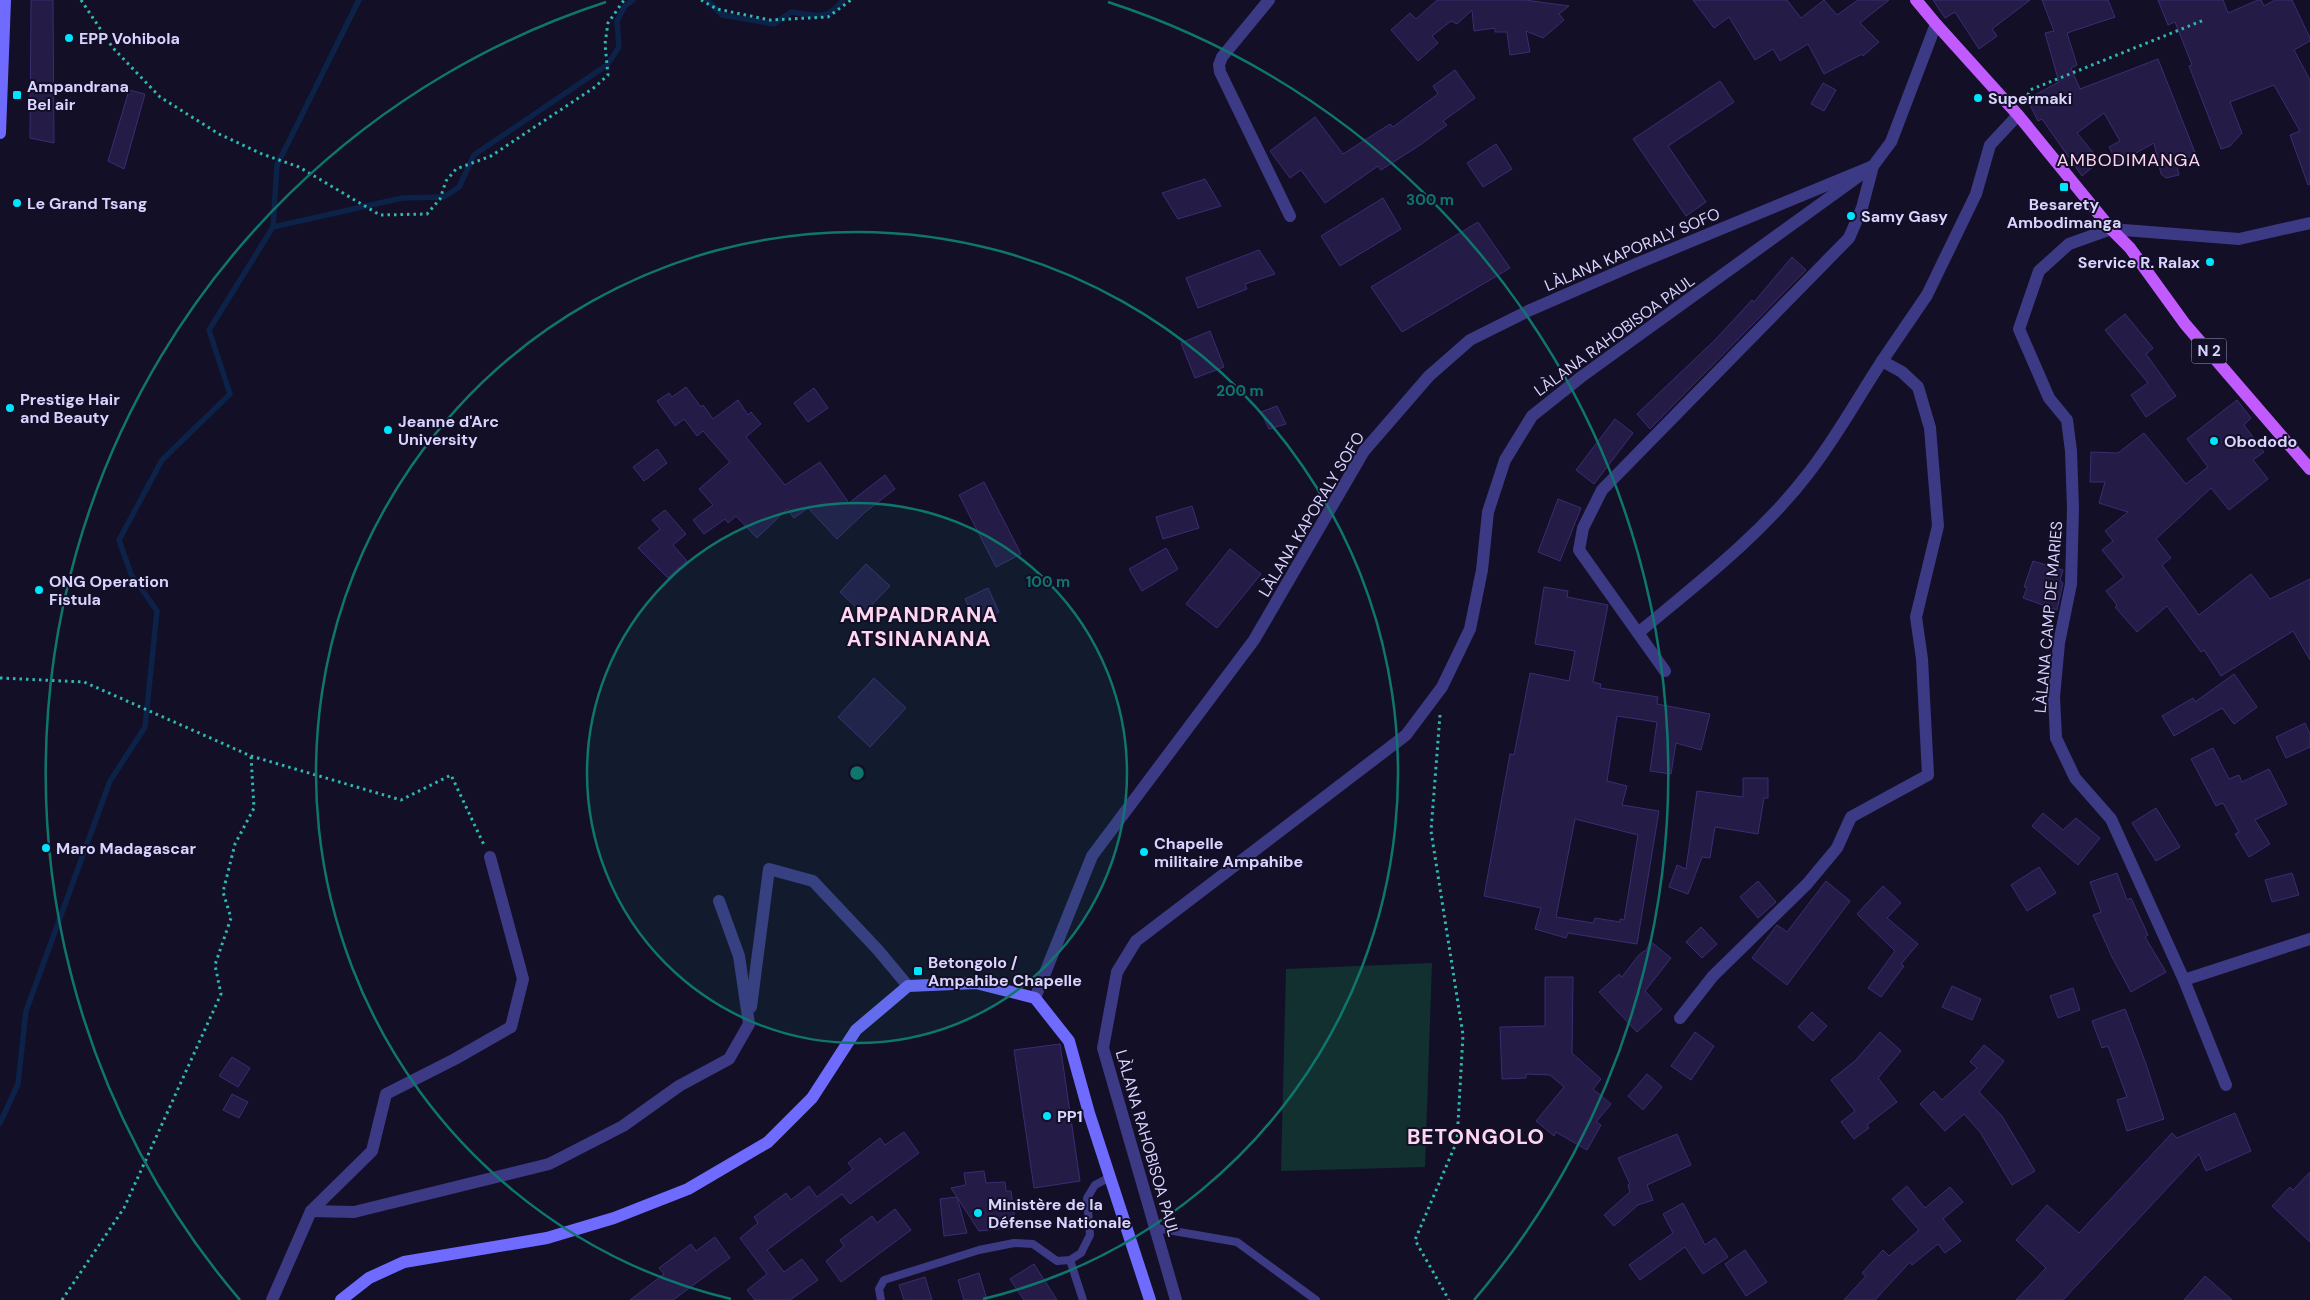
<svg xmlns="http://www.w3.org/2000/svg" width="2310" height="1300" viewBox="0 0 2310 1300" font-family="'DM Sans',sans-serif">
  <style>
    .green { fill: #12302f }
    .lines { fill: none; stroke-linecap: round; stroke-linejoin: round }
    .stream { stroke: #0c2248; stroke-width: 5.5 }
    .building { fill: #241b47; stroke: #3b2d73; fill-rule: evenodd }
    .path { stroke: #2fb8b0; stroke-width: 3; stroke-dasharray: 2.5 4; stroke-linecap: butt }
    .lane { stroke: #3d3a85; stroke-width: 8 }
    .street { stroke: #3d3a85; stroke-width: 12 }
    .secondary { stroke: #6f6bff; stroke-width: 12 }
    .primary { stroke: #c25bff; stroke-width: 12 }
    .ring { fill: none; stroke: #0f766e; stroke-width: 2.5 }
    .poi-dot { fill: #00e5ff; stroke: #130f26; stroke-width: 2 }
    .labels { text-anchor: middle; stroke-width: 4; stroke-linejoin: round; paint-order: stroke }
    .shield { fill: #130f26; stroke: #9e99be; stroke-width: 1 }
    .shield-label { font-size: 15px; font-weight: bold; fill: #d9d4ff }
    .poi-label { font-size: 16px; font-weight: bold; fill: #d9d4ff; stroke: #130f26; text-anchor: start }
    .street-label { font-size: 16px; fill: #d9d4ff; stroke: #130f26 }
    .neighbourhood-label { font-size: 18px; letter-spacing: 1px; fill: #ffd6f0; stroke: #130f26 }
    .district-label { font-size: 21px; font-weight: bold; letter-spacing: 1px; fill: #ffd6f0; stroke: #130f26 }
    .centre { fill: #0f766e; stroke: #130f26; stroke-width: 2.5 }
    .ring-label { font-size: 15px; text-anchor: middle; font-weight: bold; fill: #0f766e; stroke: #130f26; stroke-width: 4; stroke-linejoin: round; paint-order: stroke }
  </style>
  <rect width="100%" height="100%" fill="#130f26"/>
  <path class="green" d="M1432,963L1425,1167L1281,1171L1286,969Z"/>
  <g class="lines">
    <g class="stream">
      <path d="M707,0L722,15L774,24L791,12C816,15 826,22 843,0"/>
      <path d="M273,227L402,198L444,197L459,187L474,155L607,65L619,47L617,21L625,6L633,0"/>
      <path d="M0,1123L18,1084L26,1011L110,781L145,727L157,611L131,574L119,540L162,460L230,394L209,330L273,227L277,165L359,0"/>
    </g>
  </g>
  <g class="building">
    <path d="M31,0H53L54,143L30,138Z"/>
    <path d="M1437,0H1525L1569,6L1559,14L1564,20L1543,38L1526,31L1530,52L1510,55L1507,32H1495V28L1474,31L1472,10L1457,24L1451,21L1432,36L1438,43L1418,61L1391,30L1410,13L1416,19Z"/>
    <path d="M1693,0H1787L1801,18L1824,0L1837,15L1858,0H1889L1860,23L1879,42L1863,56L1862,54L1824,74L1808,44L1780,61L1773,49L1755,60L1729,17L1714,28Z"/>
    <path d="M1933,0H2030L1992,29L1997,36L1979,49L1955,12L1945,18Z"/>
    <path d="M2042,0H2108L2115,17L2067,33L2077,65L2071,68L2080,89L2158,59L2196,155L2176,161L2179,175L2166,178L2161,174L2154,143L2118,163L2109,147L2120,141L2104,113L2077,133L2100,161L2082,176L2042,119L2038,121L2027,99L2059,82L2045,33L2054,31Z"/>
    <path d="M2158,0H2223L2228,13L2258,0H2261L2264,6L2275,0H2292L2310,38V41L2294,50L2310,80V184L2308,185L2290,135L2300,131L2274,85L2230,102L2242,133L2230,146L2221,149L2189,66L2192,65L2175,22L2168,25Z"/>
    <path d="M1455,70L1475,98L1443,121L1447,125L1420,145L1381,170L1378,166L1325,203L1301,170L1290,178L1270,151L1315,117L1343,154L1390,124L1393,127L1438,94L1433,86Z"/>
    <path d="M1720,81L1734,102L1668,146L1706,202L1686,216L1633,139Z"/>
    <path d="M1823,83L1836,90L1824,111L1811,104Z"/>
    <path d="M129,90L145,94L124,169L108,161Z"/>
    <path d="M1496,144L1512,169L1483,187L1467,163Z"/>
    <path d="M1205,179L1221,206L1178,219L1162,193Z"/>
    <path d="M1383,198L1401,229L1340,266L1321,236Z"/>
    <path d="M1478,222L1510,268L1402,332L1371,287Z"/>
    <path d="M1259,250L1275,274L1245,284L1247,289L1198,308L1186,278Z"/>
    <path d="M1792,257L1806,270L1650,429L1637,414L1715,340L1752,300L1754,302Z"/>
    <path d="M2125,314L2153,348L2146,354L2176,396L2146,417L2131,395L2148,383L2105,330Z"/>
    <path d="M1210,331L1224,367L1195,378L1181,343Z"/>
    <path d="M686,387L701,407L703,405L713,419L738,400L748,415L751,412L761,424L746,437L785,485L820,462L849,503L885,475L895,489L864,513L837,539L808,508L794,518L787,509L757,538L736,516L728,523L725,519L704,534L693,520L713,505L699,489L730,462L703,431L697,436L684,419L675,426L657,401L669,393L672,397Z"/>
    <path d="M814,388L828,408L808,422L794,403Z"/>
    <path d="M2237,400L2251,418L2244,425L2264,452L2253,460L2268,479L2229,510L2211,488L2156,539L2171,558L2162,565L2199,615L2251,574L2270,599L2310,579V660L2293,631L2221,676L2204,650L2201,652L2167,606L2137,632L2115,607L2117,605L2106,591L2124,577L2102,550L2113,541L2105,531L2128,512L2099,503L2105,482H2090L2091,452L2118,453L2144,433L2186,484L2208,467L2187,439Z"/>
    <path d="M1277,406L1286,424L1269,429L1261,412Z"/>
    <path d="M1615,419L1633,433L1594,484L1576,470Z"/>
    <path d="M657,449L667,463L644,481L633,467Z"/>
    <path d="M984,482L1021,554L996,567L959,495Z"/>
    <path d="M1558,499L1581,508L1560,561L1538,552Z"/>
    <path d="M1192,506L1199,528L1163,539L1156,517Z"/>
    <path d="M665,510L686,534L673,545L687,561L668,578L638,548L660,529L652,520Z"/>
    <path d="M1166,548L1178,569L1142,591L1129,569Z"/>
    <path d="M1230,549L1261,574L1217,628L1186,604Z"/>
    <path d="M2033,561L2063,570L2060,580L2063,583L2057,610L2023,598L2027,588L2024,587Z"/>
    <path d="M866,564L890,586L863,614L840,592Z"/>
    <path d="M1544,587L1568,591L1567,597L1608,605L1593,682L1601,684L1600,688L1658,697L1657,704L1710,714L1701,750L1676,743L1671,774L1650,771L1657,722L1617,716L1607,781L1627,786L1622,805L1659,811L1637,944L1568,933L1566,938L1535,929L1541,908L1484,896L1510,754L1514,755L1530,673L1569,681L1575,651L1535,644ZM1575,819L1638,835L1624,920L1620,919V922L1595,918L1593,923L1556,917Z"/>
    <path d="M988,588L999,612L976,622L965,599Z"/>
    <path d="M2234,674L2257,707L2234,724L2222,708L2174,736L2162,716L2193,698L2195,702Z"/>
    <path d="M874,678L906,708L870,747L838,717Z"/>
    <path d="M2305,723L2310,734V747L2286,758L2276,737Z"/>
    <path d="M2213,748L2229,779L2239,775L2242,782L2269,769L2287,804L2255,820L2270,844L2249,857L2235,834L2239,832L2223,803L2216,806L2191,759Z"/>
    <path d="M1743,778H1768V798H1764L1758,834L1715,827L1710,858L1702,857L1688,894L1669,887L1677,865L1686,869L1697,791L1743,797Z"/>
    <path d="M2156,808L2180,847L2156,861L2132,823Z"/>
    <path d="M2043,813L2063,830L2076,818L2100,838L2078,865L2032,826Z"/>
    <path d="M2039,867L2056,893L2027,911L2011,885Z"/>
    <path d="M2117,873L2127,900L2131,898L2148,935L2145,937L2166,972L2131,992L2112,957L2093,915L2101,912L2090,882Z"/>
    <path d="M2292,873L2299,895L2272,902L2265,880Z"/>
    <path d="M1758,881L1776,902L1758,918L1740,897Z"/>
    <path d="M1826,881L1850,901L1787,985L1752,958L1777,925L1787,932Z"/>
    <path d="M1883,886L1901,903L1887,918L1918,944L1901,964L1904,966L1881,997L1868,988L1895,951L1857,914Z"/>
    <path d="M1701,927L1717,944L1702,958L1686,942Z"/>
    <path d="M1650,941L1671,958L1645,991L1662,1009L1637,1032L1599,992L1619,974L1622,977L1638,956L1644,951H1646Z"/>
    <path d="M1545,977H1573L1572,1053L1601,1079L1593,1089L1611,1104L1596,1122L1601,1125L1587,1150L1556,1132L1554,1136L1536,1121L1564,1087L1550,1075L1526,1074V1078L1502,1079L1500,1027L1545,1026Z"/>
    <path d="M1952,986L1981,999L1972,1020L1942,1007Z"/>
    <path d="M2073,988L2080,1010L2058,1018L2050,996Z"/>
    <path d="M2125,1009L2146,1064L2164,1119L2127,1131L2117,1100L2127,1097L2108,1046L2102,1048L2092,1021Z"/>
    <path d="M1812,1012L1827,1026L1813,1041L1798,1027Z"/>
    <path d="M1695,1032L1714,1046L1691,1080L1671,1066Z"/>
    <path d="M1880,1032L1901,1051L1878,1078L1897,1102L1867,1125L1869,1128L1854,1139L1841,1122L1855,1111L1831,1080L1856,1060Z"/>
    <path d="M1060,1044L1080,1181L1034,1188L1014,1050Z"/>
    <path d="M1984,1045L2004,1061L1979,1092L2002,1116L2035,1171L2012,1185L1980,1132L1964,1114L1945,1131L1920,1104L1934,1091L1942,1100L1977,1068L1970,1062Z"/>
    <path d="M232,1057L250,1068L238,1087L219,1076Z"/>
    <path d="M1647,1074L1662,1087L1643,1110L1628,1096Z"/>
    <path d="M232,1094L248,1102L239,1118L223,1110Z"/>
    <path d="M2235,1113L2251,1151L2206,1171L2199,1154L2063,1300H2016L2046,1268L2016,1240L2047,1205L2079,1233L2172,1133L2177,1138Z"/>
    <path d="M904,1132L919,1153L850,1204L842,1194L767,1250L784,1272L802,1259L818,1280L790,1300H755L747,1290L767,1274L740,1238L758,1223L754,1217L786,1193L791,1200L809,1186L817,1197L853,1169L848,1163L880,1138L885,1145Z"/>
    <path d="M1677,1134L1691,1165L1647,1185L1653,1200L1638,1205L1614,1226L1604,1215L1630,1192L1628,1185L1630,1184L1618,1158Z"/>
    <path d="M984,1171L986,1183L1005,1182L1006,1191H1011L1016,1227L979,1231L951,1188L966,1185L964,1173Z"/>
    <path d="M2310,1172V1242L2272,1206L2290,1187L2293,1190Z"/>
    <path d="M1907,1186L1925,1208L1950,1187L1963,1202L1943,1219L1961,1241L1945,1253L1938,1244L1912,1265L1910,1262L1875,1300H1844L1866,1276L1862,1273L1883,1250L1889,1256L1919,1230L1892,1199Z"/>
    <path d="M957,1197L967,1233L944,1236L940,1199Z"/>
    <path d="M1683,1203L1705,1245L1715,1238L1728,1257L1703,1274L1685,1247L1640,1280L1629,1265L1673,1233L1663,1214Z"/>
    <path d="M895,1209L911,1230L841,1282L826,1261L844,1246L840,1240L872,1216L877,1223Z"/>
    <path d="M715,1237L730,1258L673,1300H630L664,1274L659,1268L691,1244L696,1251Z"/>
    <path d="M1745,1250L1767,1282L1746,1296L1725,1264Z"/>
    <path d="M1034,1264L1057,1300H1024L1010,1279Z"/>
    <path d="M979,1273L987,1300H964L958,1280Z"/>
    <path d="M2205,1276L2232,1300H2184Z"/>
    <path d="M925,1277L932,1300H904L899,1285Z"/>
  </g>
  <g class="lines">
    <g class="path">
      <path d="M81,0L113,48L160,97L219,134L262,154L299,167L380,215L427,214L440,199L446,181L456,169L491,156L595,87L608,75L605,44L608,23L624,0"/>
      <path d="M701,0L717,9L770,20L828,17L851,0"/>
      <path d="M2025,101L2030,90L2204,20"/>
      <path d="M0,678L84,682L251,756L401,800L451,775L484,845"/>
      <path d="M1440,715L1431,831L1463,1035L1457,1141L1415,1240L1449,1300"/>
      <path d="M62,1300L124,1208L221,994L215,965L231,918L223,892L235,844L254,808L251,756"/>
    </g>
    <g class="lane">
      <path d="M1156,1228L1237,1242L1316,1300"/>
      <path d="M1070,1260L1083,1300"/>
      <path d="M881,1300L879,1289L884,1280L979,1250L1014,1243L1033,1244L1057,1261L1070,1260L1081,1253L1090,1235L1087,1198L1095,1185L1110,1177"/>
    </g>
    <g class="street">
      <path d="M1269,0L1222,57L1219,65L1220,72L1290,216"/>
      <path d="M1638,633C1697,584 1760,536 1807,475C1835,440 1857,399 1882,361"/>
      <path d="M1665,671L1579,550L1583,528L1602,490L1849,238L1862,208L1873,166"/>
      <path d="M2184,980L2310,939"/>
      <path d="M1035,998L1092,856L1254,640L1364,451L1429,376L1470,340L1528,311L1636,264L1873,166L1891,142L1936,24"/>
      <path d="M751,1007L769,869L813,881L878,950L908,986"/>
      <path d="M1680,1018L1713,976L1807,884L1837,848L1851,817L1928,775L1922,659L1916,617L1938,526L1930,428L1918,387L1902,372L1882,361L1927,295L1976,194L1990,145L2018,115"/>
      <path d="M2226,1085L2184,980L2111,819L2075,778L2056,738L2054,697L2059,643L2071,584L2073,508L2071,451L2067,420L2049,398L2019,329L2039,271L2069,244L2111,229L2239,239L2310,223"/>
      <path d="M311,1211L354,1212L549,1164L623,1126L679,1086L729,1059L749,1024L739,956L719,901"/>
      <path d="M272,1300L311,1211L372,1151L386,1094L455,1059L511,1027L523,979L490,857"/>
      <path d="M1176,1300L1103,1048L1117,972L1136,941L1406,735L1442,687L1470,629L1482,570L1488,512L1505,460L1532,416L1581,377L1873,166"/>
    </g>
    <g class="secondary">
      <path d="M0,133L5,0"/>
      <path d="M341,1300L369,1278L404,1262L547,1238L614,1218L688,1189L768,1142L812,1098L856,1030L908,986L976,983L1035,998L1069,1041L1089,1113L1150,1300"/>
    </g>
    <path class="primary" d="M1916,0L1936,24L2018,115L2111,229L2130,248L2185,324L2310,469"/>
  </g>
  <circle cx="857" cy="773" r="270" fill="#0f766e" fill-opacity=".12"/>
  <g class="ring">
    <circle cx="857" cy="773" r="270"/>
    <path d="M731 1299A541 541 0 1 1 983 1299"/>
    <path d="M240 1300A811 811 0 0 1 606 2M1108 2A811 811 0 0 1 1474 1300"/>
  </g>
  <g class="poi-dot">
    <circle cx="69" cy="38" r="5"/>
    <rect x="12" y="90" width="10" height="10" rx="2.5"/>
    <circle cx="1978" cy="98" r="5"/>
    <rect x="2059" y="182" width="10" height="10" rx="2.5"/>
    <circle cx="17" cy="203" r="5"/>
    <circle cx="1851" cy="216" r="5"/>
    <circle cx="2210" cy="262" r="5"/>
    <circle cx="10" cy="408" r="5"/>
    <circle cx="388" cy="430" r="5"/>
    <circle cx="2214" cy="441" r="5"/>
    <circle cx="39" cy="590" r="5"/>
    <circle cx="46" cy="848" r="5"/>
    <circle cx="1144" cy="852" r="5"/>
    <rect x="913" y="966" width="10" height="10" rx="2.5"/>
    <circle cx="1047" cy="1116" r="5"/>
    <circle cx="978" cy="1213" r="5"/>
  </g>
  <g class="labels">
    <rect class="shield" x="2191.5" y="338.5" width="35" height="25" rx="4"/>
    <g class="shield-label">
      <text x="2209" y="356">N 2</text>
    </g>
    <g class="poi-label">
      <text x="79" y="44">EPP Vohibola</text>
      <text x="27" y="92">Ampandrana<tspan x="27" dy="18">Bel air</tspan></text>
      <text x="1988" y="104">Supermaki</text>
      <text x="27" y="209">Le Grand Tsang</text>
      <text x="2064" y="210" text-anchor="middle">Besarety<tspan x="2064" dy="18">Ambodimanga</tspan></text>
      <text x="1861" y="222">Samy Gasy</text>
      <text x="2200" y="268" text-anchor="end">Service R. Ralax</text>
      <text x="20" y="405">Prestige Hair<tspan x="20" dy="18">and Beauty</tspan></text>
      <text x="398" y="427">Jeanne d'Arc<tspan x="398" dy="18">University</tspan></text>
      <text x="2224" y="447">Obododo</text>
      <text x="49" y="587">ONG Operation<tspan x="49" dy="18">Fistula</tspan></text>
      <text x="1154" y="849">Chapelle<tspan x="1154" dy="18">militaire Ampahibe</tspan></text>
      <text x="56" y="854">Maro Madagascar</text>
      <text x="928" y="968">Betongolo /<tspan x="928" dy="18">Ampahibe Chapelle</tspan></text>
      <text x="1057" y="1122">PP1</text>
      <text x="988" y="1210">Ministère de la<tspan x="988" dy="18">Défense Nationale</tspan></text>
    </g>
    <g class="street-label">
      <text transform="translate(1632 249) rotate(-23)" y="6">LÀLANA KAPORALY SOFO</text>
      <text transform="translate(1614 335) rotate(-36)" y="6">LÀLANA RAHOBISOA PAUL</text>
      <text transform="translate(1311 514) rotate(-59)" y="6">LÀLANA KAPORALY SOFO</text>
      <text transform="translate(2048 617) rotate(-85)" y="6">LÀLANA CAMP DE MARIES</text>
      <text transform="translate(1148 1143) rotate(74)" y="6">LÀLANA RAHOBISOA PAUL</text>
    </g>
    <g class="neighbourhood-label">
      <text x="2129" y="166">AMBODIMANGA</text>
    </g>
    <g class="district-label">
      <text x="919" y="622">AMPANDRANA<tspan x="919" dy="24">ATSINANANA</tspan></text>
      <text x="1476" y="1144">BETONGOLO</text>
    </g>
  </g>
  <circle cx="857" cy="773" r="8" class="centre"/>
  <g class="ring-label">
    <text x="1430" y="205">300 m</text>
    <text x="1240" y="396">200 m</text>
    <text x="1048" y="587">100 m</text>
  </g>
</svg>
